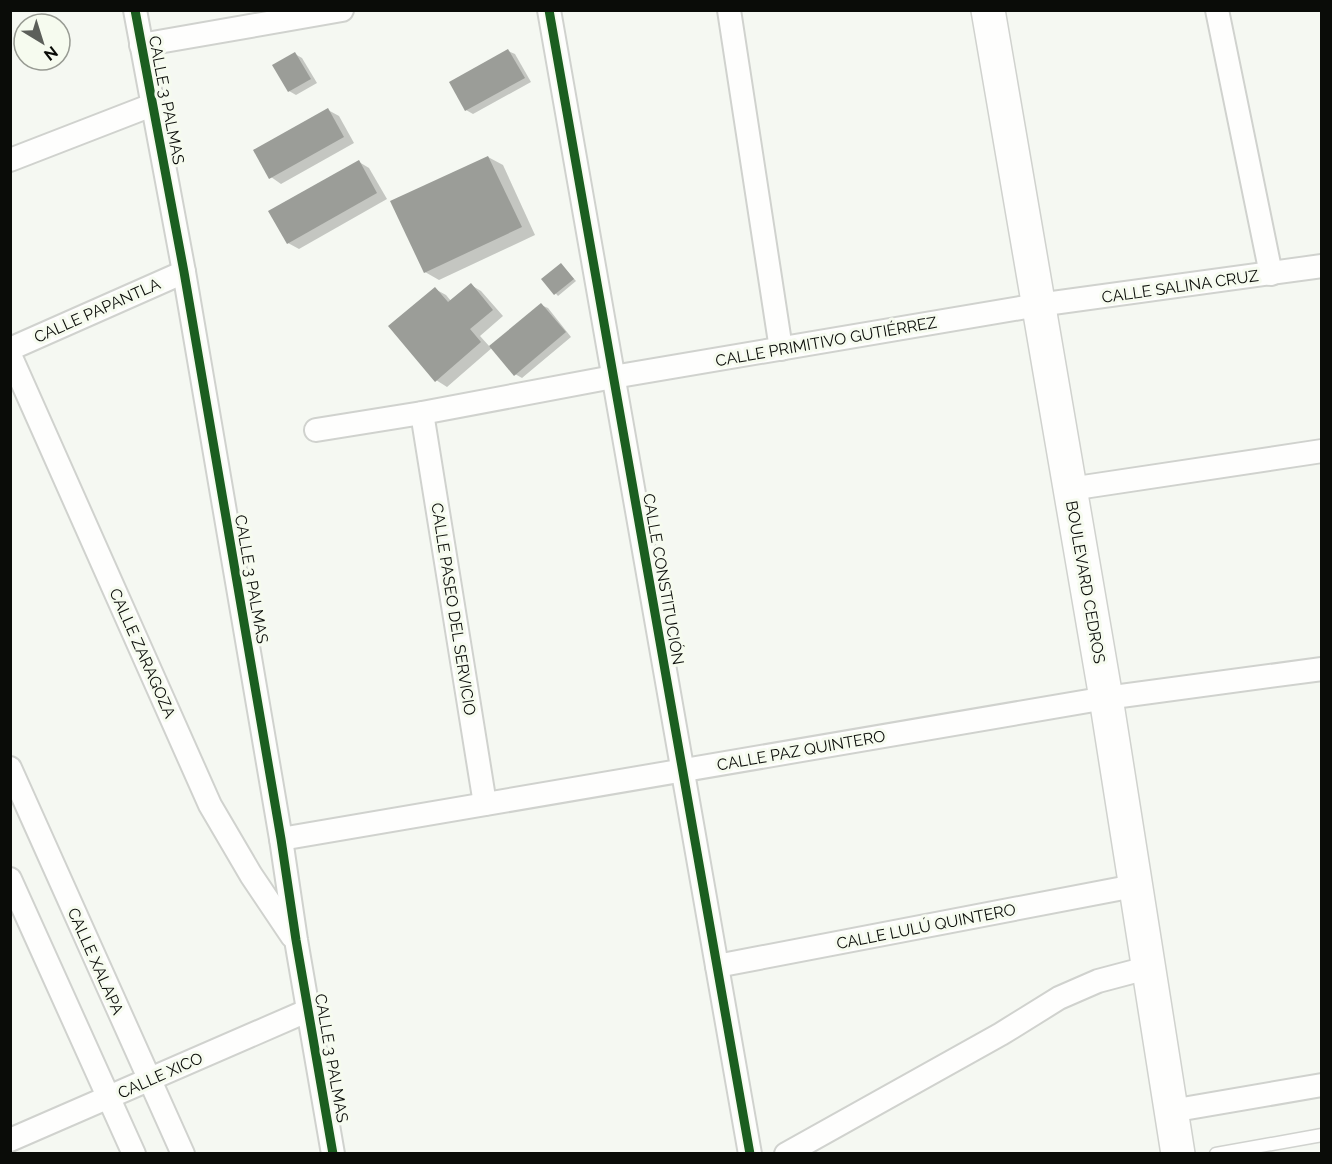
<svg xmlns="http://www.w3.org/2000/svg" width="1332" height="1164" viewBox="0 0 1332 1164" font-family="Raleway,sans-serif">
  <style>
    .shadow { fill: #0003 }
    .building { fill: #9b9d98 }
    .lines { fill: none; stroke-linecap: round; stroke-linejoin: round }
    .lane-casing { stroke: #d0d2ce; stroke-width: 15 }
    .street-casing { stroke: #d0d2ce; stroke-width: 26 }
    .secondary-casing { stroke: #d0d2ce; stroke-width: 36 }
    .lane { stroke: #fefefd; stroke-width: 12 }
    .street { stroke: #fefefd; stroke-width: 22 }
    .secondary { stroke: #fefefd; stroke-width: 33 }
    .cycleway-casing { stroke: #f6fbef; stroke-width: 13 }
    .cycleway { stroke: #1b5e20; stroke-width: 9 }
    .labels { text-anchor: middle; stroke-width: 6; stroke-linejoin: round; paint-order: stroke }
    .street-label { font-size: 16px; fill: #0a0c08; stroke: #f6fbef }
  </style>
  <rect width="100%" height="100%" fill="#f5f8f2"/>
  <g class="shadow">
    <path d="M508,51L515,54L531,82L473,114L466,110Z"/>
    <path d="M295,54L302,58L317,83L296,95L289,91Z"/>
    <path d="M328,110L339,116L354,143L281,184L271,177Z"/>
    <path d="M488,157L503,165L535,235L439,280L425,272Z"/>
    <path d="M359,162L369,168L387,199L299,249L288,243Z"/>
    <path d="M561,264L576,281L558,296L543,279Z"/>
    <path d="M471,285L481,291L503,316L480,336L490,347L541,305L548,308L571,337L522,378L515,374L493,347L447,387L436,380L435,289L446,295L451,301Z"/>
  </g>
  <g class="building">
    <path d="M508,49L525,78L465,111L449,82Z"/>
    <path d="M295,52L311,79L288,92L272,65Z"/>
    <path d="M328,108L344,137L269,179L253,150Z"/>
    <path d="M488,156L522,227L424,273L390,201Z"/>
    <path d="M359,160L377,193L287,244L268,211Z"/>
    <path d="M561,263L574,279L554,295L541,279Z"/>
    <path d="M471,283L493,310L470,329L481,342L435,382L388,326L435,287L448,302Z"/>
    <path d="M541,303L566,332L514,376L489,346Z"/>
  </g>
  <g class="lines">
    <defs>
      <path id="lane" d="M1216,1154L1322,1135"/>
      <g id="street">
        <path d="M135,10L184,272L281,839L296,940L333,1154"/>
        <path d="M549,10L750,1154"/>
        <path d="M729,10L781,349"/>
        <path d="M1217,10L1271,274"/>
        <path d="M141,45L342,10"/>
        <path d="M10,160L152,105"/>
        <path d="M10,349L184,272"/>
        <path d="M10,355L210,805L251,875L292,936"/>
        <path d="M422,413L485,804"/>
        <path d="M316,430L422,413L613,377L1038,305L1322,266"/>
        <path d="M1070,489L1322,451"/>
        <path d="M10,768L183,1154"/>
        <path d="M281,839L1106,698L1322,669"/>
        <path d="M10,879L134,1154"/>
        <path d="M717,966L1134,886"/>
        <path d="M1171,1111L1322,1085"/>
        <path d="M10,1140L309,1010"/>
        <path d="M786,1154L1001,1034L1059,998L1098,981L1147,968"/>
      </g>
      <path id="secondary" d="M988,10L1106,698L1178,1154"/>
    </defs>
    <use href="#lane" class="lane-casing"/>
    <use href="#street" class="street-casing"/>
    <use href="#secondary" class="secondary-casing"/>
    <use href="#lane" class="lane"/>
    <use href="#street" class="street"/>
    <use href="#secondary" class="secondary"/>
    <defs>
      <g id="cycleway">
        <path d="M135,10L184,272L281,839L296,940L333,1154"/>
        <path d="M549,10L750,1154"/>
      </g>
    </defs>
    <use href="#cycleway" class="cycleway-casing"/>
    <use href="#cycleway" class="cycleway"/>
  </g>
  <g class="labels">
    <g class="street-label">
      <text transform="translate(167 100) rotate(79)" y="6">CALLE 3 PALMAS</text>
      <text transform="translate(1180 286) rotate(-8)" y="6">CALLE SALINA CRUZ</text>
      <text transform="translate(97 310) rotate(-24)" y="6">CALLE PAPANTLA</text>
      <text transform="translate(826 341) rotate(-10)" y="6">CALLE PRIMITIVO GUTIÉRREZ</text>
      <text transform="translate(252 579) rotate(80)" y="6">CALLE 3 PALMAS</text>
      <text transform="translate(664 579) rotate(80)" y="6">CALLE CONSTITUCIÓN</text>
      <text transform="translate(1086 582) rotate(80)" y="6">BOULEVARD CEDROS</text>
      <text transform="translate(454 609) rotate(81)" y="6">CALLE PASEO DEL SERVICIO</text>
      <text transform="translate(143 653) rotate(66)" y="6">CALLE ZARAGOZA</text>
      <text transform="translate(801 750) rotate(-10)" y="6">CALLE PAZ QUINTERO</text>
      <text transform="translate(926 926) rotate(-11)" y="6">CALLE LULÚ QUINTERO</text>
      <text transform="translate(96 961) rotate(66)" y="6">CALLE XALAPA</text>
      <text transform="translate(332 1058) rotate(80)" y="6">CALLE 3 PALMAS</text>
      <text transform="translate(160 1075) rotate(-24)" y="6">CALLE XICO</text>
    </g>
  </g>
  <rect width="1332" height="1164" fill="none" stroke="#0a0c08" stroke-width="24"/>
  <g transform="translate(42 42) rotate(142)"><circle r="28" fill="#f6fbef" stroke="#989b93" stroke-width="1.5"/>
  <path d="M0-4.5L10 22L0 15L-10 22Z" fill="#5c5f5a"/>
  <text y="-9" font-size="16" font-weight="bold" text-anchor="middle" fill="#0a0c08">N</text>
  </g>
</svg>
